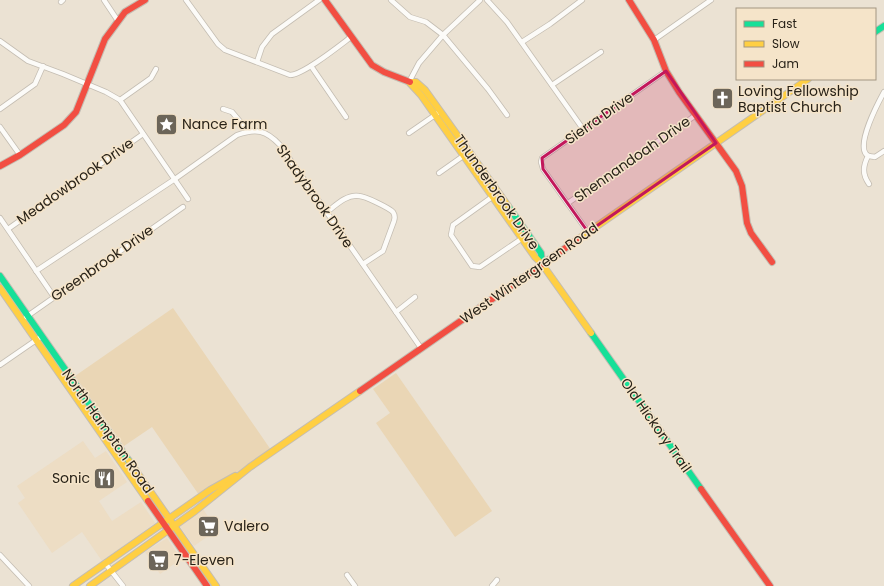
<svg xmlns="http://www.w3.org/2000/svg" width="884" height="586" viewBox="0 0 884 586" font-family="Poppins,sans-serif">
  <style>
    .built { fill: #edddc4 }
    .green { fill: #ead6b5 }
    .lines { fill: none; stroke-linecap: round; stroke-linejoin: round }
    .street-casing { stroke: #c4bdb2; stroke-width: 6 }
    .fast-casing { stroke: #c4bdb2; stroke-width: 8 }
    .slow-casing { stroke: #c4bdb2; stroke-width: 8 }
    .jam-casing { stroke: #c4bdb2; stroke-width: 8 }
    .street { stroke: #fcfbf8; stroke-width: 4.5 }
    .fast { stroke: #16e098; stroke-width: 6 }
    .slow { stroke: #ffcf43; stroke-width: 6 }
    .jam { stroke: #f24e42; stroke-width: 6 }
    .marked { fill: #c2185b; fill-opacity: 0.2; stroke: #c2185b; stroke-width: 3; stroke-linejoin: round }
    .labels { text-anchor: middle; stroke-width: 3; stroke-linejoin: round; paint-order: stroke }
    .poi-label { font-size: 14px; fill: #282218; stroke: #f5e4c9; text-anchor: start }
    .street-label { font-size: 14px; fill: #282218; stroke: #f5e4c9 }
  </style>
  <rect width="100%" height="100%" fill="#ebe2d3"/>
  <g class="built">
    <path d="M83,441L95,458L106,451L127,482L99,501L112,521L141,502L155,523L102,561L82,532L52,553L18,503L25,498L17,486Z"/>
    <path d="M203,509L217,530L194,546L179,525Z"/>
    <path d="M167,538L181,559L160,574L145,552Z"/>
  </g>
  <g class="green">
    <path d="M173,308L271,450L230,478L228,476L199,495L152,427L124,446L75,376Z"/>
    <path d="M396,373L492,511L455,537L376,423L390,413L373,389Z"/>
  </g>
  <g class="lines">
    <defs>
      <g id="street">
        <path d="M104,0L118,21"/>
        <path d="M186,0L218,44L225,50L290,75C303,75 339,46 351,37"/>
        <path d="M391,0L410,17L426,22L443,35L488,89L507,115"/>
        <path d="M487,0L507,22L583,129"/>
        <path d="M61,2L63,0"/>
        <path d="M654,40L711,0"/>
        <path d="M0,41L28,61L63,74L106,92L120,100L188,199"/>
        <path d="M522,42L550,24L582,0"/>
        <path d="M257,62L262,47L272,34L319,0"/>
        <path d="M311,66L346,117"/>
        <path d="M409,82L419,63L443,35L480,0"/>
        <path d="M552,85L601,52"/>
        <path d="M884,92C878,103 857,143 866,154C868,157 872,156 875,157L884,151"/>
        <path d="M120,100L151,78L156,69"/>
        <path d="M0,109L35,84L43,66"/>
        <path d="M223,109L232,112L248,131"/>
        <path d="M0,127L20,155"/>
        <path d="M409,133L438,113"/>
        <path d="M868,156C863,166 862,174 869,184"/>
        <path d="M439,173L466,154"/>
        <path d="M499,192L453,225L451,235L472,266L480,267L524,237"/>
        <path d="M568,203L696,115"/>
        <path d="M327,212C336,205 347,194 359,196C365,196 389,208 393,212C395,215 395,218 394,221L383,251L363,264"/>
        <path d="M0,218L52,294"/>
        <path d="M8,229L143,134"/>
        <path d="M588,232L543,169L541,162L542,158L666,71"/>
        <path d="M36,271L175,179L237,135C256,128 266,130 280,145L421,348"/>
        <path d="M396,312L415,297"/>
        <path d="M26,317L183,207"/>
        <path d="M0,365L42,336"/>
        <path d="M0,555L29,586"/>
        <path d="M105,563L123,586"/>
        <path d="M347,575L355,586"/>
        <path d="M492,586L497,580"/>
      </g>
      <g id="fast">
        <path d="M875,32L884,26"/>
        <path d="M508,206L541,253L542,264"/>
        <path d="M0,276L129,461"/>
        <path d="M591,333L701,489"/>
      </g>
      <g id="slow">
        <path d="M409,82L421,95L535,257L542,264L591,333"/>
        <path d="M410,82H416L425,90L508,206"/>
        <path d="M577,240L808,79"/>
        <path d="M0,288L148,501"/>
        <path d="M129,461L216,586"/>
        <path d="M73,586L210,490L235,476"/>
        <path d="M90,586L195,511L250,467L360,391"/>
      </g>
      <g id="jam">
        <path d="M325,0L372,65L384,72L410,82"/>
        <path d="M629,0L654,40L666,71L679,92L736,171L742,186L747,223L751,233L772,262"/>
        <path d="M0,166L20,155L64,125L76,112L105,39L125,12L145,0"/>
        <path d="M360,391L577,240"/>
        <path d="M701,489L770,586"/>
        <path d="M148,501L207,586"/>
      </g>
    </defs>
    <use href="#street" class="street-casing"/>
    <use href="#fast" class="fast-casing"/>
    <use href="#slow" class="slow-casing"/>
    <use href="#jam" class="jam-casing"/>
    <use href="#street" class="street"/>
    <use href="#fast" class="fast"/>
    <use href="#slow" class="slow"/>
    <use href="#jam" class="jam"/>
  </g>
  <path class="marked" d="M666,71L716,143L588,232L543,169L542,158Z"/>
  <defs>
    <symbol id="church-square" viewBox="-11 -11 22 22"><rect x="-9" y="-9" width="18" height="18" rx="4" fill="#6c6559" stroke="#f5e4c9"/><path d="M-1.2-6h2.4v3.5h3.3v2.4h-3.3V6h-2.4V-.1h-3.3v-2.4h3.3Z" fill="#fff"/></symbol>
    <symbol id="sight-square" viewBox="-11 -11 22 22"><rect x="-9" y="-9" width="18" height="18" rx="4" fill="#6c6559" stroke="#f5e4c9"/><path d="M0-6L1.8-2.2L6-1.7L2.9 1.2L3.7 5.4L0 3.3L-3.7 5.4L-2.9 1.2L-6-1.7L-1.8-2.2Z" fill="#fff"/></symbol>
    <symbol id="restaurant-square" viewBox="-11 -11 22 22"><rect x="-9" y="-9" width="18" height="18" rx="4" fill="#6c6559" stroke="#f5e4c9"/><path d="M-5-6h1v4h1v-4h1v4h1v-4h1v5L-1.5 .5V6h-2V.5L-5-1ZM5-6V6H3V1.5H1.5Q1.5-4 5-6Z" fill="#fff"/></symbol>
    <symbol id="supermarket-square" viewBox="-11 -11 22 22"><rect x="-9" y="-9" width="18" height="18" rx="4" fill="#6c6559" stroke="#f5e4c9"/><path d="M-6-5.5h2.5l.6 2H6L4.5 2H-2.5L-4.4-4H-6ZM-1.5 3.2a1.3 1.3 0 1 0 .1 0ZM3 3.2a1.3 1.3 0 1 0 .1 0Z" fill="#fff"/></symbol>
  </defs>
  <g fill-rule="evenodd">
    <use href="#church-square" x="710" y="86" width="25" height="25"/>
    <use href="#sight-square" x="154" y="112" width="25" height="25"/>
    <use href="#restaurant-square" x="92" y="466" width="25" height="25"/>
    <use href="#supermarket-square" x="196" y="514" width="25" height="25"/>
    <use href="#supermarket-square" x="146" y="548" width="25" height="25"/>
  </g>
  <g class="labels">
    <g class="poi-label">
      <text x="738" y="96">Loving Fellowship<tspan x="738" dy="16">Baptist Church</tspan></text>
      <text x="182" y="129">Nance Farm</text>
      <text x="90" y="483" text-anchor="end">Sonic</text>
      <text x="224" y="531">Valero</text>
      <text x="174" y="565">7-Eleven</text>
    </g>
    <g class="street-label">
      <text transform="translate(599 118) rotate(-35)" y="5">Sierra Drive</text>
      <text transform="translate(632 159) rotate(-35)" y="5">Shennandoah Drive</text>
      <text transform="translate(75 181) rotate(-35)" y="5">Meadowbrook Drive</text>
      <text transform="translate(497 192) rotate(55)" y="5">Thunderbrook Drive</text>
      <text transform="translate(315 196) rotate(55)" y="5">Shadybrook Drive</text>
      <text transform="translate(102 263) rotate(-35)" y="5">Greenbrook Drive</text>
      <text transform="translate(529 273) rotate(-35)" y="5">West Wintergreen Road</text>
      <text transform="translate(656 425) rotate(55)" y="5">Old Hickory Trail</text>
      <text transform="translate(108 431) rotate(55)" y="5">North Hampton Road</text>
    </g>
  </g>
  <rect x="736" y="8" width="140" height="72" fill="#f5e4c9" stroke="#a39682"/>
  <rect x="744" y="21" width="20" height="6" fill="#16e098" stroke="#a39682"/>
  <text x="772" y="28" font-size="12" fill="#282218">Fast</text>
  <rect x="744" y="41" width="20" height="6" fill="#ffcf43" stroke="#a39682"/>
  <text x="772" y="48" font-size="12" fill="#282218">Slow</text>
  <rect x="744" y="61" width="20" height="6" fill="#f24e42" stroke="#a39682"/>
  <text x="772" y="68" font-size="12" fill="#282218">Jam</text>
</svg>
